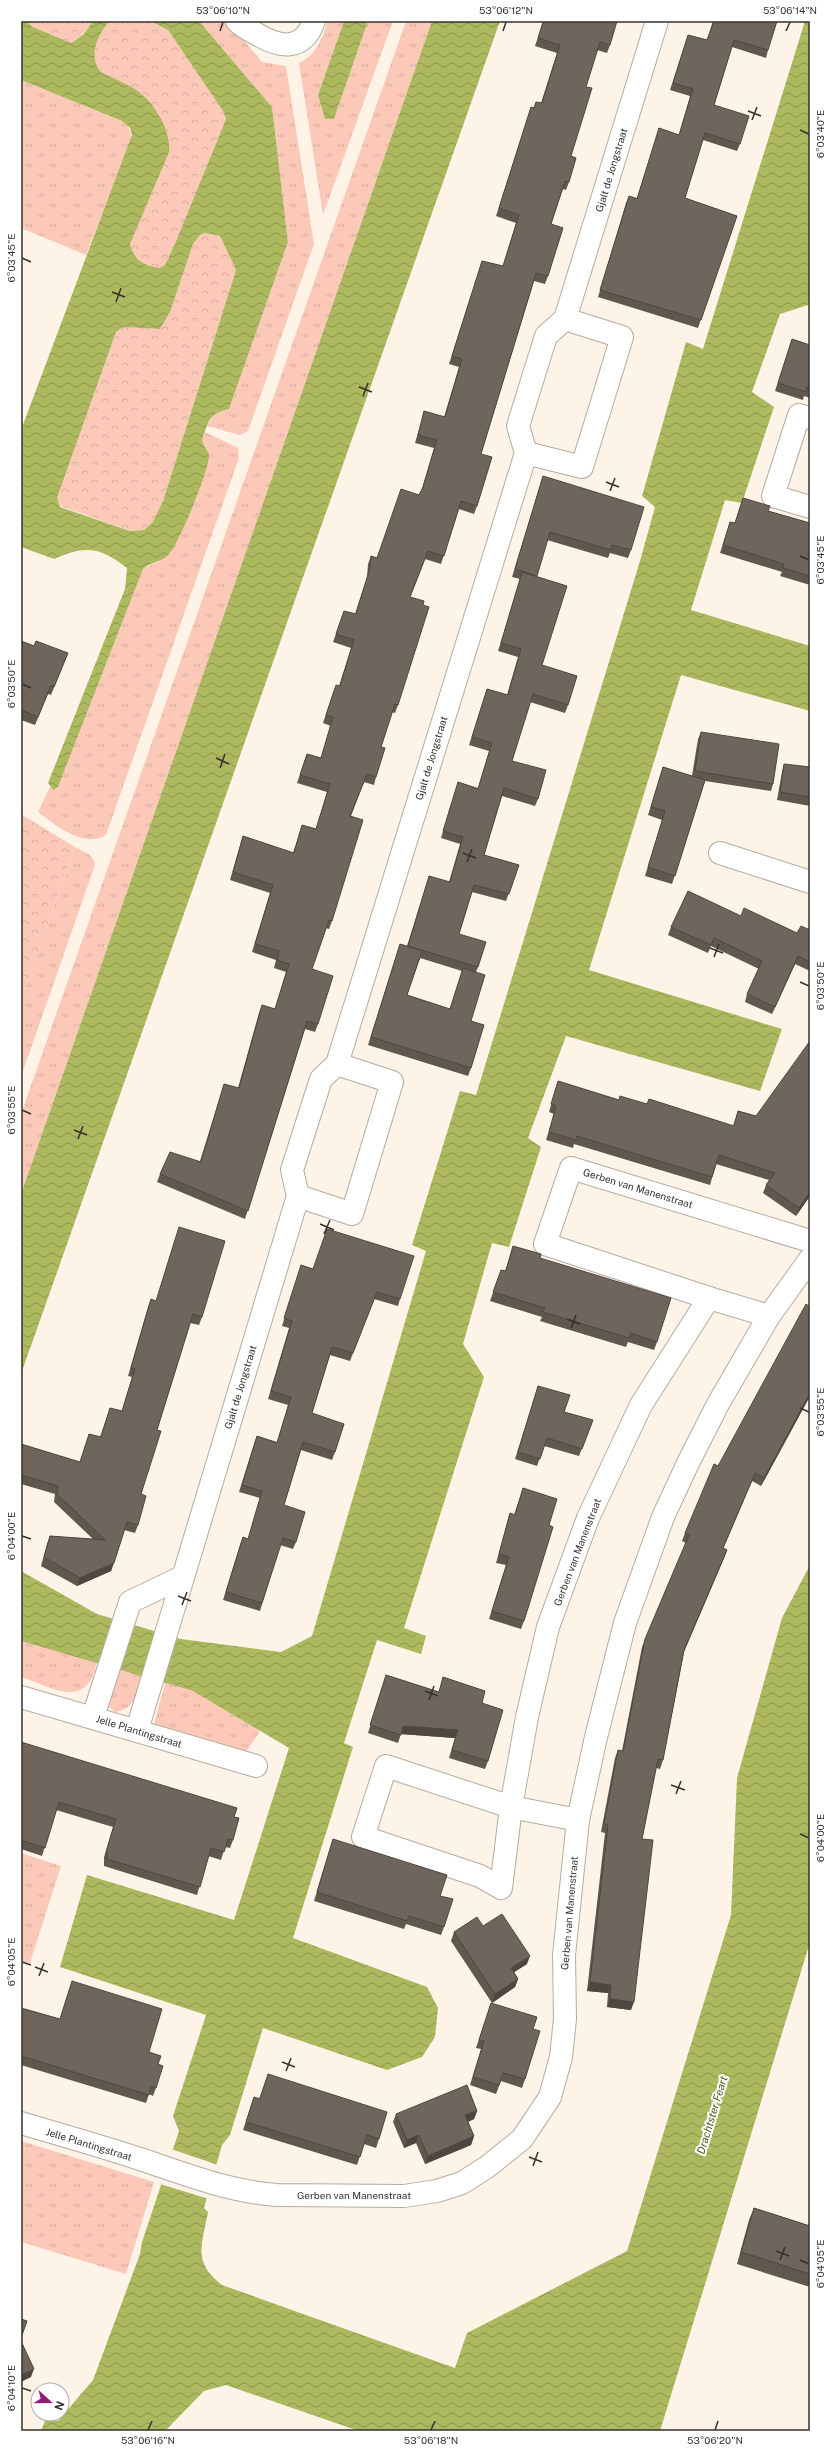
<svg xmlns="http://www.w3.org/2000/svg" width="831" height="2452" viewBox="0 0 831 2452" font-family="'Public Sans',sans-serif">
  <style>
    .grass { fill: url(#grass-tufts) }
    .forest { fill: url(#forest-crowns) }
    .water { fill: url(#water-waves); fill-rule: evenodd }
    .pier { fill: #fdf4e7 }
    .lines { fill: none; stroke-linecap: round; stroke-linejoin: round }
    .minor-casing { stroke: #b5aca0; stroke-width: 24 }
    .minor { stroke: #fff; stroke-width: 22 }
    .wall { fill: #60574f; fill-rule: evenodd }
    .shaded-wall { fill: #4e4740 }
    .building { fill: #70655c; stroke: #4e4740 }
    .ticks { fill: none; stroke: #35322d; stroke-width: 1.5 }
    .labels { text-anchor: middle; stroke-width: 4; stroke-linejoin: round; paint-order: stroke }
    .street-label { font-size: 10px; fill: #35322d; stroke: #fff }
    .water-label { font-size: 11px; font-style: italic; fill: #525a19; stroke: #fff }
    .neatline { fill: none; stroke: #35322d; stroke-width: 1.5 }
    .ticks-label { font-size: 10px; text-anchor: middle; fill: #35322d }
  </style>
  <defs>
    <pattern id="grass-tufts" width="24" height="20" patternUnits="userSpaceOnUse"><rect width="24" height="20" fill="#fcc9b9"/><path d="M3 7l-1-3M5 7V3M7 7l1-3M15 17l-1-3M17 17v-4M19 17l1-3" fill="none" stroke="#d9ad9f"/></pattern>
    <pattern id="forest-crowns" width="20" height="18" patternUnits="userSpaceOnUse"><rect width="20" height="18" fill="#fcc9b9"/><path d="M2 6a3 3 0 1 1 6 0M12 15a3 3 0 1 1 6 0" fill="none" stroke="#d9ad9f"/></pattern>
    <pattern id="water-waves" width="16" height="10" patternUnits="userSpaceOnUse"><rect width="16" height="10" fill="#acb95f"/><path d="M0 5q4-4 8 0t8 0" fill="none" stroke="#8d974f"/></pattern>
  </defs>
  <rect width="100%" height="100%" fill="#fdf4e7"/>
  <g class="grass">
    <path d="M199,21H228L262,62L286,66L314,244L248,431L240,435L207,426L215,412L229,409L288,242L272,107Z"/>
    <path d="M328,21H344L318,95L334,119L368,21H393L323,215L299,63C318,53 321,40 328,21Z"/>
    <path d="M406,21H432L21,1194V1114Z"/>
    <path d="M21,80L122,121C134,131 132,137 127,151L86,255L21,228Z"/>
    <path d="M205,432L238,448L239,458L106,835C83,849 56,825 38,812L50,787L53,790L58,787L143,569L160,561L209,455L202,440Z"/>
    <path d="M75,847C84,852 94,854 95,865L21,1077V1000Z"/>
    <path d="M21,1641L97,1662C87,1711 54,1688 21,1677Z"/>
    <path d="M119,1669L144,1676C139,1693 134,1709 115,1712L109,1707Z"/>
    <path d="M165,1683L193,1691L260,1731L246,1752L154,1724Z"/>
    <path d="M21,1853L61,1866L30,1963L21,1961Z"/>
    <path d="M21,2141L154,2182L126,2274L21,2242Z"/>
  </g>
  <g class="forest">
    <path d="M26,21H93L84,33L71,43L33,27Z"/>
    <path d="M110,21H150L168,30L223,111L226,119L174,246L165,265L159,268C143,265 134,260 130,244L163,123L144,95L101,72C88,57 97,34 110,21Z"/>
    <path d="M205,233L220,236L236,270L163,501L152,523L144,530L131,531L60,506L57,498L116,332L123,327L160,329L170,312L193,244L200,235Z"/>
    <path d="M21,814L75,847L21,1000V831L23,826Z"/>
  </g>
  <g class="water">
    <path d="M21,21H26L33,27L71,43L84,34L93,21H110C97,34 88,57 101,72C114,79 134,86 144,96C158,110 171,132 169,152L130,244C134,260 143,265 159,268L165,265L174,246L226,119L223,111L168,30L150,21H199L272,107L288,242L229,409C208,414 209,421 202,440C203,445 209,452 209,456C208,473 180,541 169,554C162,562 151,562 143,569L58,787L53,790L48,783L125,589L127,568C100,547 86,545 54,559L21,547V430L132,135L130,128L122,121L21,80ZM205,233L220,236L236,270L163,501L152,523L144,530L130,531L60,507L57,498L116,332L123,327L160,329L170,312L193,244L200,235Z"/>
    <path d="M344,21H368L334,119H325L318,95Z"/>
    <path d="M432,21H500L21,1374V1194Z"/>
    <path d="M805,21H810V298L808,305L780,314L752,392L774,407L742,503L725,500L691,610L810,646V711L681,675L589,970L782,1029L760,1091L566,1036L528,1138L541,1147L509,1247L492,1243L463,1344L484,1377L404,1628L426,1636L421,1654L377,1640L344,1743L353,1747L293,1938L427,1987L438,2008L435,2037L422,2057L387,2070L263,2028L230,2135L222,2145L204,2208L208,2212C202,2245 192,2262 222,2285L455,2368L467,2333L627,2251L731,1915L737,1778L782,1618L810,1565V1942L660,2431H359L226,2385L204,2391L165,2431H41L47,2416L58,2421L93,2380L140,2254L142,2242L179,2131L173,2116L206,2015L60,1967L87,1875L234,1920L289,1748L193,1691L21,1641V1571L97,1614L181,1639L281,1652L312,1636L426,1251L412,1245L460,1091L476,1095L640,561L655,507L642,496L686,342L703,349Z"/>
  </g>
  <path class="pier" d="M171,2149L218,2165L209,2199L160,2184Z"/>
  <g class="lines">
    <defs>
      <g id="minor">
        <path d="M237,21C242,26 249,30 255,33C279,48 303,52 314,21"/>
        <path d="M810,418L799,415L773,496L810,507"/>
        <path d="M526,453L582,467L622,337L565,319"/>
        <path d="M720,853L810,882"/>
        <path d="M298,1196L352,1214L392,1082L337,1064"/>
        <path d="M709,1298L545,1244L571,1168L810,1241"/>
        <path d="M21,1697L256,1766"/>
        <path d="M93,1717L130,1602L182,1577"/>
        <path d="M137,1730L298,1196L292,1170L321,1079L337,1064L526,453L518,426L546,336L565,319L657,21"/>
        <path d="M386,1766L511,1807L501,1888L480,1876L363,1837Z"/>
        <path d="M578,1820L511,1807L527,1717L548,1627L588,1518L641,1405L709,1298L769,1316"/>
        <path d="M21,2123C61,2135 101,2146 140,2159C185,2174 230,2192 277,2195L404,2196L437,2191L462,2183L487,2167L522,2139L550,2097L561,2057L565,2019L564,1955L578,1820L596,1737L625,1623L663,1517L688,1463L718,1404L769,1316L810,1259"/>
      </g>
    </defs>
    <use href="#minor" class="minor-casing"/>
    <use href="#minor" class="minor"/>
  </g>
  <g class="wall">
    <path d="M713,21L768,50L766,58L732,47L714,105L740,144L737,151L703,140L685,198L737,216L698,328L598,297L626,203L629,196L637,198L659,128L679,135L690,96L670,90L688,35L707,40Z"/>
    <path d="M543,22L610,45L607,53L597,50L586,87L571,156L569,182L566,190L563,189L551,224L548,276L545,284L534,281L481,454L477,506L474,514L459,509L441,564L425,559L410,597L398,705L395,713L392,712L381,747L376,777L374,785L364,782L351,816L332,921L329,929L326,928L312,969L318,1024L315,1032L305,1029L245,1219L157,1182L160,1174L200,1161L224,1084L238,1088L259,1013L262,1005L275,1009L286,972L274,968L276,960L252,952L270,893L230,880L243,836L293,853L302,825L316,829L327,792L297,783L307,754L321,758L331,726L323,723L333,693L339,686L351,648L333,642L344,611L355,614L367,577L368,564L371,556L377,558L421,492L434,448L415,443L422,419L424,411L444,417L459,367L449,364L482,261L503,266L516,223L496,216L531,107L534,108L536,102L541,103L557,53L535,46Z"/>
    <path d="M792,339L810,345V398L804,396L803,400L775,391Z"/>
    <path d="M543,476L631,550L628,558L610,553L608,558L547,540L536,576L542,665L568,705L565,713L530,702L512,761L538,799L535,806L502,796L484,855L519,865L506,901L472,892L459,934L478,967L476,972L471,1021V1068L468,1076L368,1045L400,944L407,946L429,876L449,882L460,844L441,838L458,782L478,788L489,751L469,745L487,689L507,695L518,657L498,651L520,579L512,577ZM420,958L462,971L450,1009L407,995Z"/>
    <path d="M743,498L768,511L810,523V585L780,576L782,572L720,553L730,522L735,523Z"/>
    <path d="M21,641L34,646L68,653L51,695L48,694L35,725L21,720Z"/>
    <path d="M701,732L773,784L771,791L705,781L672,884L645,876L662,820L648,815L663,767L692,776L698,739Z"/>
    <path d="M784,764L810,767V806L777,800L782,772Z"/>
    <path d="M741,916L797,933L810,930V971L795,964L772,1014L745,1002L747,994L759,969L711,946L708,953L668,935L671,927Z"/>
    <path d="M558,1081L619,1100L647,1104L649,1099L733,1126L738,1111L756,1116L810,1196L796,1216L763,1193L766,1185L769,1180L716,1164L710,1185L574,1144L573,1148L546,1140L554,1114L549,1112Z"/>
    <path d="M179,1227L202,1317L199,1325L190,1323L157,1430L141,1494L138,1525L135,1533L124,1530L111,1571L77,1586L41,1566L47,1544L50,1536L93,1539L54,1502L55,1494L21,1484V1444L80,1462L89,1434L100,1437L110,1408L122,1411L132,1377L128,1376L148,1307L151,1299L156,1301Z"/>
    <path d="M513,1246L540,1258L657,1342L654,1350L628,1342L626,1347L540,1321L542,1317L490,1301L501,1270L505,1271Z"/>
    <path d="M301,1265L400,1299L398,1306L374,1299L350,1361L330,1355L312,1413L335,1452L332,1460L301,1450L284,1505L296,1542L293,1549L280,1545L260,1611L223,1600L240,1545L243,1537L248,1539L260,1498L239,1492L254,1444L257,1436L277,1442L288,1405L268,1399L289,1328L282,1326Z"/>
    <path d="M538,1386L564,1412L593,1420L579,1456L544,1446L537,1466L515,1459Z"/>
    <path d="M810,1396L761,1486L752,1481L723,1548L727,1550L724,1558L684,1652L663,1760L660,1769L656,1768L642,1839L631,2010L607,2007L608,1993L587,1991L605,1833L601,1832L615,1758L618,1750L622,1751L642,1647L686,1543L682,1541L685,1533L718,1466Z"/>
    <path d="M523,1488L549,1525L524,1621L521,1629L489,1619L506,1565L496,1563L510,1513L514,1515Z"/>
    <path d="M386,1675L439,1692L443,1677L482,1703L488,1761L485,1769L449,1758L455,1738L401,1734L398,1743L368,1733Z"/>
    <path d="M21,1742L234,1817L233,1840L230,1848L225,1847L221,1860L208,1856L197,1895L104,1866V1857L113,1827L56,1810L42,1856L21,1849Z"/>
    <path d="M333,1839L440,1896L444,1927L441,1935L406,1924L404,1929L314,1901Z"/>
    <path d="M483,1926L527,1964L514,1972L518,1979L515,1987L492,2003L451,1941L454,1932Z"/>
    <path d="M72,1981L149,2052L158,2064L156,2088L153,2096L149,2094L146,2103L21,2065V2008L60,2019Z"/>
    <path d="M491,2003L533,2029L525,2079L522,2088L501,2081L496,2094L470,2085L481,2049L476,2048Z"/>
    <path d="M268,2074L379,2139L376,2148L364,2144L357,2165L243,2130L254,2097L259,2099Z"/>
    <path d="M477,2111L474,2119L468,2122L474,2136L471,2145L425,2164L416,2143L404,2148L393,2122L396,2114Z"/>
    <path d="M754,2208L810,2226V2287L737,2264L749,2220Z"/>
  </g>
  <g class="shaded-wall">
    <path d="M798,956L795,964L772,1014L775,1007Z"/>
    <path d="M810,1192V1196L796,1216L799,1208Z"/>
    <path d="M810,1393V1396L761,1486L764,1478Z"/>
    <path d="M755,1473L752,1481L720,1556L723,1548Z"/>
    <path d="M727,1550L724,1558L681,1658L684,1650Z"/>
    <path d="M114,1563L111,1571L77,1586L80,1578Z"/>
    <path d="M403,1726L458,1730L455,1738L400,1734Z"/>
    <path d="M530,1956L527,1964L508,1976L511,1968Z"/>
    <path d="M518,1979L515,1987L492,2003L495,1994Z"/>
    <path d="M590,1982L611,1985L608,1993L587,1991Z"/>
    <path d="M610,1999L634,2002L631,2010L607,2007Z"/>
    <path d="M477,2111L474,2119L462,2124L465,2115Z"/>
    <path d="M419,2135L416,2143L404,2148L407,2140Z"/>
    <path d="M474,2136L471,2145L425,2164L428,2156Z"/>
    <path d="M34,2369L31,2377L21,2382V2375Z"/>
  </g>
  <g class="building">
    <path d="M545,21H617L610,45L600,42L586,87L592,88L571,156L576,158L569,182L565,181L551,224L563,228L548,276L536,273L481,454L492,457L477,506L461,501L444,556L428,551L410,597L424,601L423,605L429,607L398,705L395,704L381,747L385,748L376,777L367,774L350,816L363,820L332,921L329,920L312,969L333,976L318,1024L307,1021L248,1211L160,1174L170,1152L201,1162L224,1084L239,1088L262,1005L275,1009L289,964L277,960L279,951L255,944L273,885L233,872L243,836L294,853L302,825L316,829L330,784L300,775L307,754L321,758L333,717L326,715L336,685L340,686L354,640L336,634L344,611L356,614L370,568L371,556L377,558L401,489L419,495L423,487L437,440L418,435L424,411L445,417L462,359L452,356L482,261L503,266L519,215L499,208L531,107L534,108L536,102L542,103L560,45L538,38L543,22Z"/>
    <path d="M714,21H777L768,50L734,40L714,105L749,116L740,144L705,133L685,198L737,216L701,320L600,290L629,196L637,199L659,128L679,135L693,89L673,83L688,35L707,40Z"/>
    <path d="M792,339L810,345V388L807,387L806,392L778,383Z"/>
    <path d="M543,476L644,507L631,550L612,545L611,550L550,532L537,576L515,569Z"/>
    <path d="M743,498L770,506L768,511L810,523V576L783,568L784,564L723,545L730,522L735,523Z"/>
    <path d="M522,572L567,586L542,665L577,676L568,705L533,694L512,761L546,770L538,799L504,788L484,855L519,865L509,894L474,885L459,934L486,942L478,967L408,946L429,876L450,882L463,837L443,831L458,782L478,789L492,743L472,737L487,689L508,695L521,649L501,643Z"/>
    <path d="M21,641L34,646L36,641L68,653L54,687L51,685L38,717L21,710Z"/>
    <path d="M701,732L779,744L773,784L695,771Z"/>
    <path d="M784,764L810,767V797L780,792Z"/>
    <path d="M663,767L705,780L675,876L648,867L665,811L651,807Z"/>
    <path d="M688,891L741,916L744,908L797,933L801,926L810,930V962L798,956L775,1007L747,994L762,961L714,938L711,945L671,927Z"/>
    <path d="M400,944L422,951L407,995L450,1009L463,968L485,975L471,1021L484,1025L471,1068L371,1037Z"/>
    <path d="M810,1041V1192L799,1208L766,1185L775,1173L719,1155L712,1177L577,1136L576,1140L549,1132L556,1106L551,1104L558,1081L619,1100L620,1096L647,1104L649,1099L734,1126L738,1111L756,1116Z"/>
    <path d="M179,1227L225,1241L202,1317L193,1314L157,1430L161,1431L141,1494L146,1496L138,1525L127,1522L114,1563L80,1578L44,1557L50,1536L105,1540L57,1494L58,1486L21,1475V1444L80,1462L89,1434L101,1437L110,1408L122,1411L135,1369L131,1368L151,1299L156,1301Z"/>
    <path d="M327,1229L414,1256L400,1299L377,1292L353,1353L332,1347L312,1413L344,1424L335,1452L303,1442L284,1505L305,1512L296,1542L283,1538L262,1603L226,1592L243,1537L248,1539L262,1491L242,1485L257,1436L277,1443L291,1397L271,1391L292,1321L284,1318L301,1265L313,1269Z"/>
    <path d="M513,1246L541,1254L540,1258L671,1298L657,1342L631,1333L629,1338L543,1312L545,1308L493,1292L501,1270L506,1271Z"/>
    <path d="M806,1304L810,1307V1393L764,1478L755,1473L723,1548L727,1550L684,1650L663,1760L658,1759L642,1839L653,1840L634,2002L610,1999L611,1985L590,1982L608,1825L604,1824L618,1750L623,1751L645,1639L689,1535L685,1533L714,1464L718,1466Z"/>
    <path d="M538,1386L570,1395L564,1412L593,1420L582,1449L547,1438L540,1459L518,1452Z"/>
    <path d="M523,1488L557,1499L549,1525L553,1527L524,1621L492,1611L509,1557L499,1554L510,1513L515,1515Z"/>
    <path d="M386,1675L439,1692L443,1677L485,1691L482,1703L503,1710L488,1761L452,1750L458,1730L403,1726L401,1735L370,1725Z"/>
    <path d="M21,1742L237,1808L234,1817L239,1818L233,1840L228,1839L224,1852L211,1848L200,1887L107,1859V1849L116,1819L59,1802L45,1848L21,1840Z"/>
    <path d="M333,1839L447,1875L440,1896L453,1899L444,1927L409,1916L407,1921L317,1892Z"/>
    <path d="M502,1914L530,1956L511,1968L518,1979L495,1994L454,1932L477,1917L483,1926Z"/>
    <path d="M72,1981L162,2009L149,2052L161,2056L158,2064L163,2066L156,2088L151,2086L149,2095L21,2056V2008L60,2019Z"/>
    <path d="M491,2003L537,2017L533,2029L540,2031L525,2079L503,2073L499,2085L473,2077L484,2041L479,2040Z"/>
    <path d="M268,2074L387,2112L379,2139L367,2135L360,2157L246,2122L254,2097L260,2099Z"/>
    <path d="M467,2085L477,2111L465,2115L474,2136L428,2156L419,2135L407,2140L396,2114Z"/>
    <path d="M754,2208L810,2226V2274L741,2252Z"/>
    <path d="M21,2319L27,2321L21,2338Z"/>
    <path d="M21,2341L34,2369L21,2375Z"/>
  </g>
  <path class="ticks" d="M220,31L223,22M503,31L506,22M786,31L790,22M748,111L761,116M752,120L757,107M800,130L809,134M22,258L31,262M112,292L125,297M116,302L121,288M359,387L372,392M363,396L368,383M606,482L619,487M610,491L615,478M800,556L809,560M22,684L31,688M216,758L229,764M220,768L225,754M463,853L476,858M467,862L472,849M710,948L723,953M714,957L719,944M800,982L809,986M22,1110L31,1114M74,1130L87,1135M78,1139L83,1126M320,1224L334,1230M324,1234L330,1220M567,1319L580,1324M571,1328L576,1315M800,1408L809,1412M22,1536L31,1539M178,1596L191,1601M182,1605L187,1592M425,1691L438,1696M429,1700L434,1686M671,1785L685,1790M676,1794L681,1781M800,1834L809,1838M22,1962L31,1965M35,1967L48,1972M39,1976L44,1963M282,2062L295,2067M286,2071L291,2058M529,2157L542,2162M533,2166L538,2152M776,2251L789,2256M780,2260L785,2247M800,2260L809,2264M22,2388L31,2391M148,2430L152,2421M431,2430L435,2421M715,2430L718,2421"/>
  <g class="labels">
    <g class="street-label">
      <text transform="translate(611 170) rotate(-73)" y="4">Gjalt de Jongstraat</text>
      <text transform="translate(431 758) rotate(-73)" y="4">Gjalt de Jongstraat</text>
      <text transform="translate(638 1188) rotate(17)" y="4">Gerben van Manenstraat</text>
      <text transform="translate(240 1387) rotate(-73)" y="4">Gjalt de Jongstraat</text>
      <text transform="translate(577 1552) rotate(-69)" y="4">Gerben van Manenstraat</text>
      <text transform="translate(139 1731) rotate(17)" y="4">Jelle Plantingstraat</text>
      <text transform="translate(569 1913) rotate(-85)" y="4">Gerben van Manenstraat</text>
      <text transform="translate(89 2144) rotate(17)" y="4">Jelle Plantingstraat</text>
      <text x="354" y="2199">Gerben van Manenstraat</text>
    </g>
    <g class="water-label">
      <text transform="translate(712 2115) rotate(-73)" y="4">Drachtster Feart</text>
    </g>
  </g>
  <rect width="831" height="2452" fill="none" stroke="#ffffff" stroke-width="44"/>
  <g transform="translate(50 2402) rotate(111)"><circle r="19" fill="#ffffff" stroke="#aeadab"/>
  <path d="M0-3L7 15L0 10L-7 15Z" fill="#921b79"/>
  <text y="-6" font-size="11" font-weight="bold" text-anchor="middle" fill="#35322d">N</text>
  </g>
  <rect x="22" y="22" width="787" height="2408" class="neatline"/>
  <g class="ticks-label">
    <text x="223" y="14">53°06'10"N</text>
    <text x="506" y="14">53°06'12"N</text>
    <text x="790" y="14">53°06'14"N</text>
    <text transform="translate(820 134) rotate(-90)" y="4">6°03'40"E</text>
    <text transform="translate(11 258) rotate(-90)" y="4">6°03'45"E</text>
    <text transform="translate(820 560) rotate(-90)" y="4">6°03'45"E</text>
    <text transform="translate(11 684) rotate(-90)" y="4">6°03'50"E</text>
    <text transform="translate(820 986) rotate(-90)" y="4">6°03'50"E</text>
    <text transform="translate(11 1110) rotate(-90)" y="4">6°03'55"E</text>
    <text transform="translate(820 1412) rotate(-90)" y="4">6°03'55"E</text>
    <text transform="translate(11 1536) rotate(-90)" y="4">6°04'00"E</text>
    <text transform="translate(820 1838) rotate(-90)" y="4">6°04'00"E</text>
    <text transform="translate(11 1962) rotate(-90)" y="4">6°04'05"E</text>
    <text transform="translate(820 2264) rotate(-90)" y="4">6°04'05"E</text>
    <text transform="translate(11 2388) rotate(-90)" y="4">6°04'10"E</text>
    <text x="148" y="2444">53°06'16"N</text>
    <text x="431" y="2444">53°06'18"N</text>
    <text x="715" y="2444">53°06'20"N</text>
  </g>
</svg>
